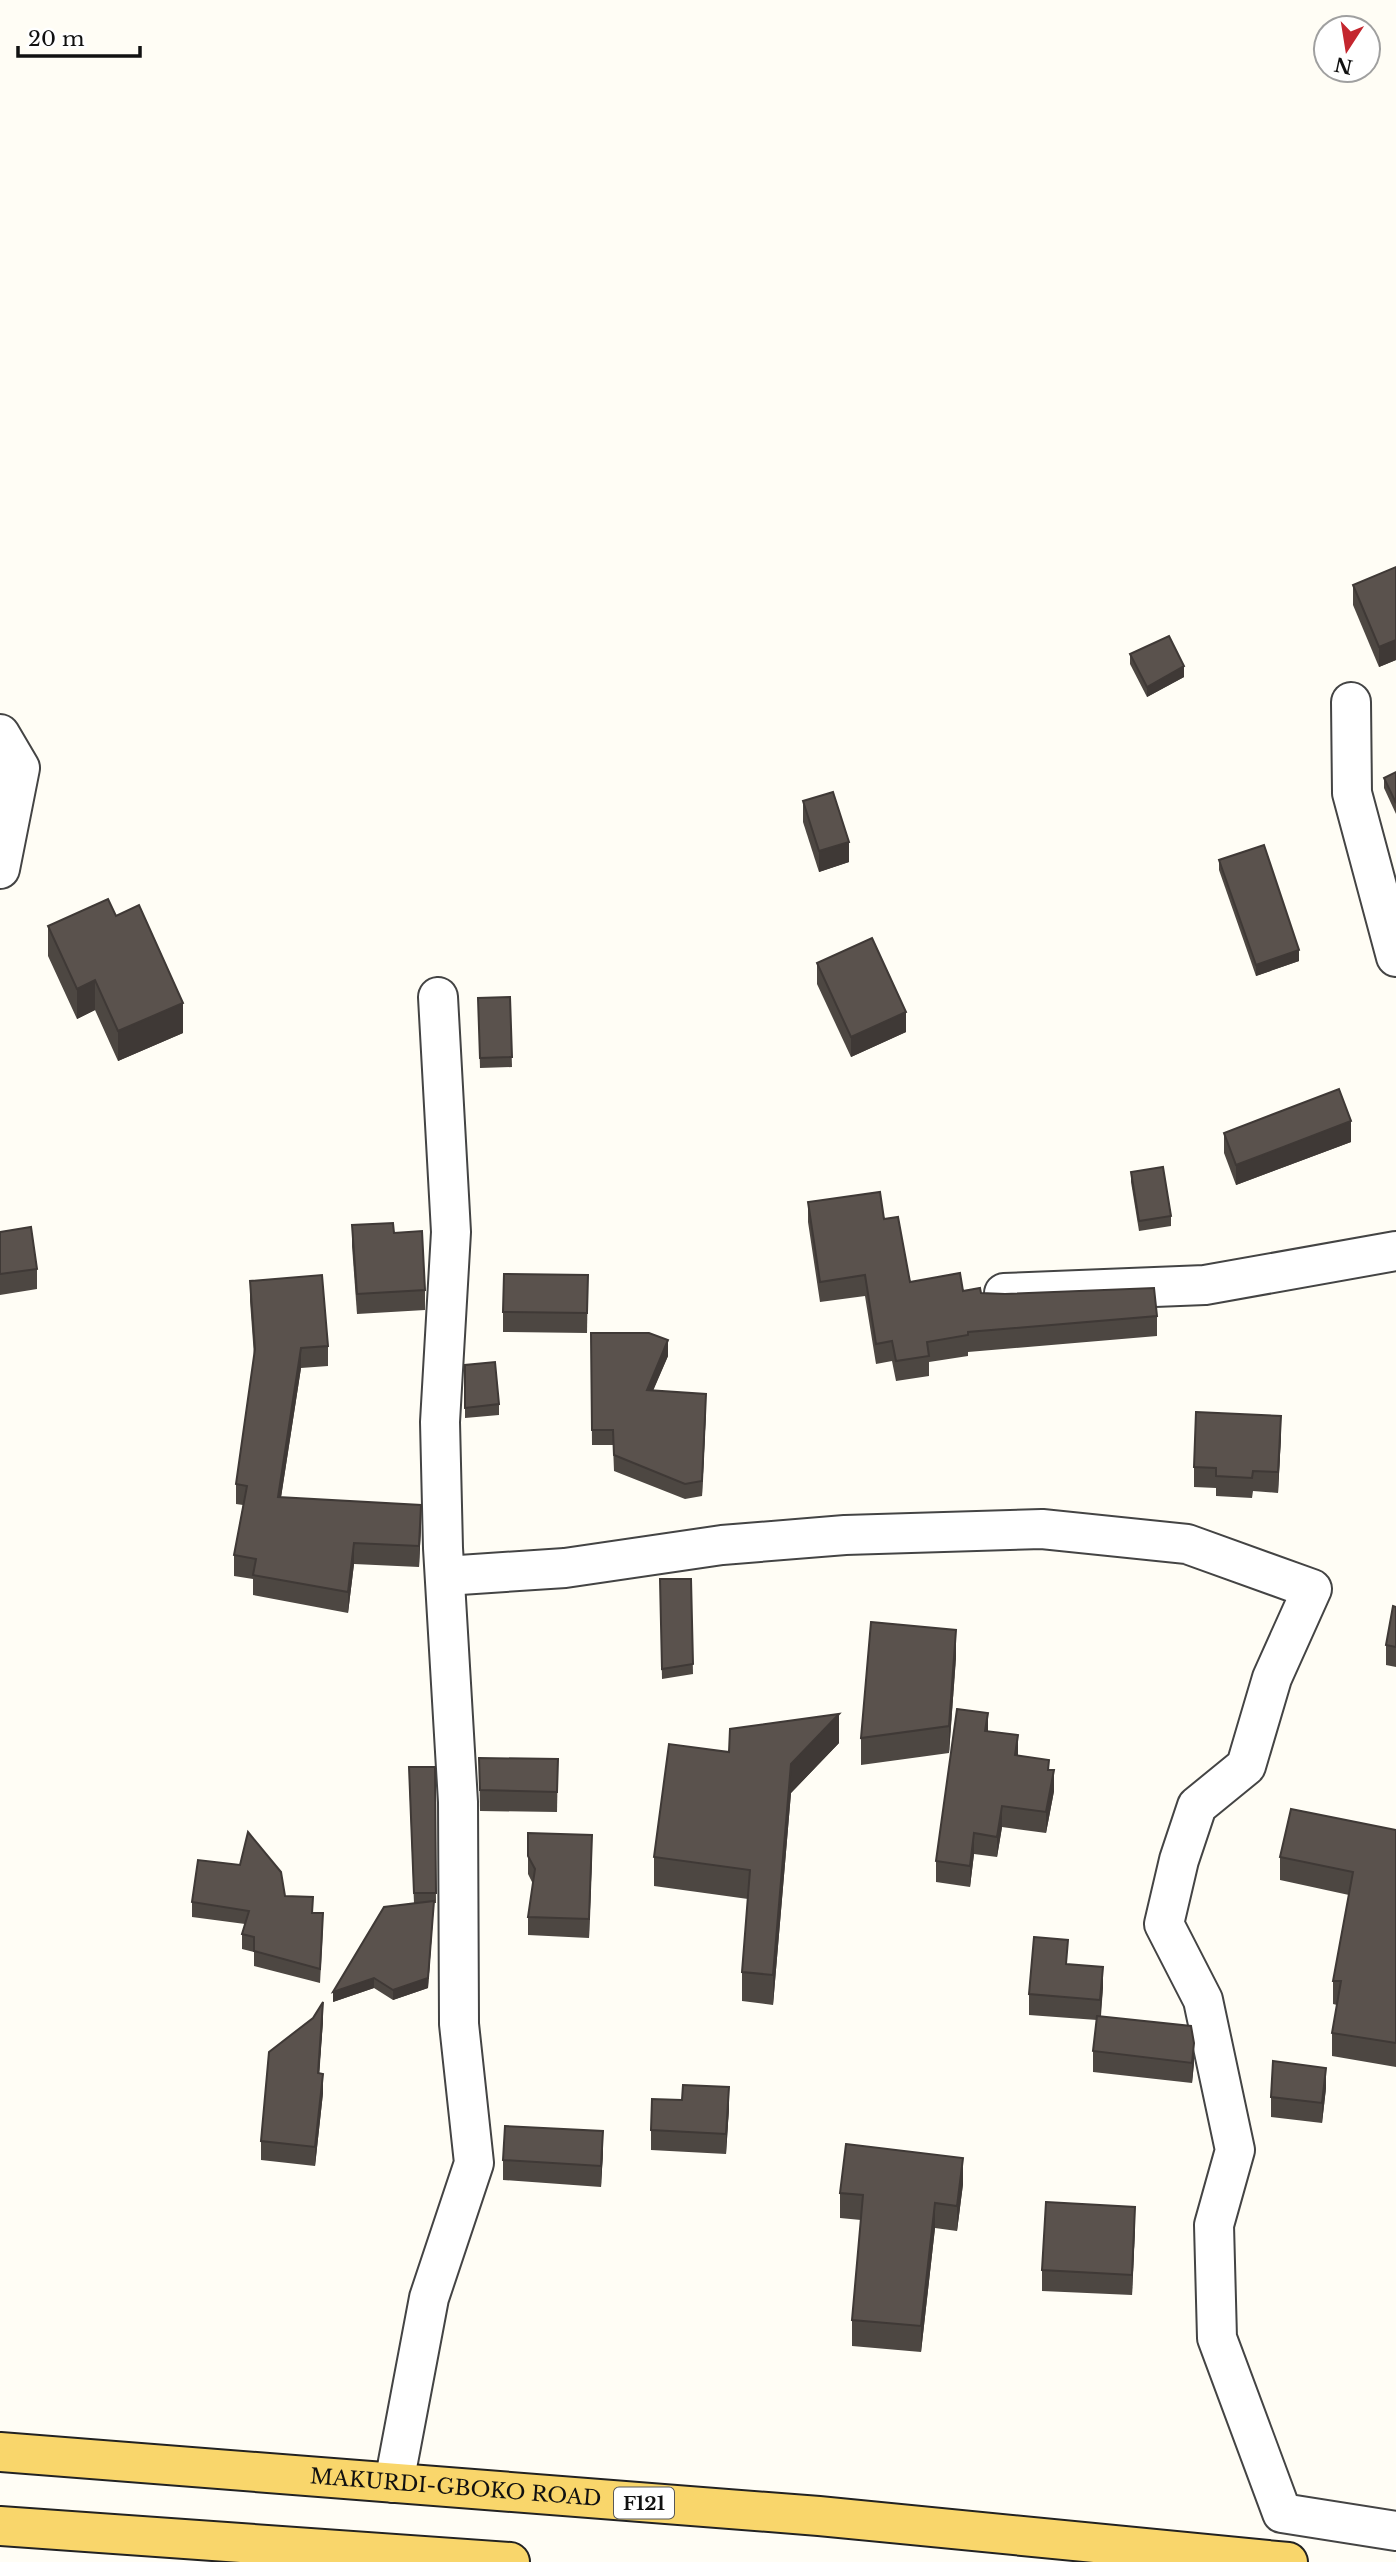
<svg xmlns="http://www.w3.org/2000/svg" width="1396" height="2562" viewBox="0 0 1396 2562" font-family="'Libre Baskerville',serif">
  <style>
    .lines { fill: none; stroke-linecap: round; stroke-linejoin: round }
    .minor-casing { stroke: #444; stroke-width: 42 }
    .primary-casing { stroke: #222; stroke-width: 42 }
    .minor { stroke: #fff; stroke-width: 38 }
    .primary { stroke: #f9d66b; stroke-width: 38 }
    .wall { fill: #4d4742 }
    .shaded-wall { fill: #3f3936 }
    .building { fill: #5a524d; stroke: #3f3936; stroke-width: 2 }
    .labels { text-anchor: middle; stroke-width: 7; stroke-linejoin: round; paint-order: stroke }
    .shield { fill: #fff; stroke: #585858; stroke-width: 2 }
    .shield-label { font-size: 19px; font-weight: bold; fill: #111 }
    .street-label { font-size: 21px; fill: #111; stroke: #fff }
  </style>
  <rect width="100%" height="100%" fill="#fffdf5"/>
  <g class="lines">
    <defs>
      <g id="minor">
        <path d="M1351,702L1352,793L1396,957"/>
        <path d="M0,734L20,768L0,869"/>
        <path d="M1004,1293L1205,1285L1396,1251"/>
        <path d="M445,1576L565,1568L722,1545L845,1535L1042,1529L1187,1544L1312,1589L1272,1678L1246,1766L1197,1806L1179,1860L1164,1924L1203,2000L1235,2150L1214,2225L1217,2338L1282,2513L1396,2531"/>
        <path d="M394,2483L429,2298L474,2163L459,2024L458,1802L443,1548L440,1422L451,1232L438,997"/>
      </g>
      <g id="primary">
        <path id="s1" d="M0,2452L819,2516L1288,2562"/>
        <path d="M0,2526L510,2562"/>
      </g>
    </defs>
    <use href="#minor" class="minor-casing"/>
    <use href="#primary" class="primary-casing"/>
    <use href="#minor" class="minor"/>
    <use href="#primary" class="primary"/>
  </g>
  <g class="wall">
    <path d="M1396,567V660L1379,667L1353,605V585Z"/>
    <path d="M1130,654L1184,677L1147,697L1130,664Z"/>
    <path d="M1396,772V814L1384,788V778Z"/>
    <path d="M803,801L849,862L819,872L803,822Z"/>
    <path d="M1219,860L1299,961L1256,976L1219,870Z"/>
    <path d="M116,916L183,1033L118,1061L95,1010L77,1019L48,956V926Z"/>
    <path d="M817,963L906,1032L851,1057L817,984Z"/>
    <path d="M510,997L512,1067L480,1068L478,998Z"/>
    <path d="M1224,1133L1351,1142L1236,1185L1224,1153Z"/>
    <path d="M1131,1172L1171,1216V1226L1139,1231L1131,1182Z"/>
    <path d="M808,1202L884,1219L910,1282L963,1291L1157,1316V1336L968,1352V1356L929,1362V1376L896,1381L892,1361L876,1364L865,1296L820,1302L808,1222Z"/>
    <path d="M352,1225L394,1233L425,1290V1310L357,1314L352,1246Z"/>
    <path d="M0,1232L37,1269V1289L0,1295Z"/>
    <path d="M588,1275L587,1333L503,1332V1312Z"/>
    <path d="M250,1281L328,1346V1366L301,1368L281,1497L421,1525L419,1567L354,1564L348,1613L253,1595V1579L234,1576V1555L243,1505L236,1504V1484L254,1356L250,1301Z"/>
    <path d="M591,1333L668,1356L653,1390L706,1410L702,1496L685,1499L614,1471L613,1445H592Z"/>
    <path d="M465,1365L499,1404V1415L465,1418Z"/>
    <path d="M1281,1436L1278,1493L1253,1491L1252,1498L1216,1496V1488L1194,1487V1467Z"/>
    <path d="M660,1579H691L693,1674L662,1679Z"/>
    <path d="M1396,1607V1667L1386,1665V1645Z"/>
    <path d="M956,1657L949,1753L861,1765V1738Z"/>
    <path d="M988,1731L1018,1756L1049,1770L1054,1791L1046,1833L1002,1827L997,1857L974,1854L970,1887L936,1882V1861Z"/>
    <path d="M839,1743L791,1793L773,2005L742,2001V1972L748,1899L654,1886V1857L729,1752Z"/>
    <path d="M479,1758L558,1759L557,1812L480,1811Z"/>
    <path d="M435,1767L436,1903H434L428,1988L393,2000L374,1988L333,2002L414,1903L409,1777Z"/>
    <path d="M1396,1830V2067L1332,2056V2033L1337,2005L1333,2004V1981L1349,1895L1280,1880V1857Z"/>
    <path d="M528,1833L592,1854L589,1938L528,1935V1917L533,1884L528,1874Z"/>
    <path d="M285,1896L313,1913L323,1928L320,1983L254,1966V1952L242,1949V1934L245,1924L192,1917V1902Z"/>
    <path d="M1068,1964L1103,1987L1101,2016L1194,2063L1192,2083L1093,2072V2051L1097,2020L1029,2015V1994Z"/>
    <path d="M323,2021L319,2073L323,2093L315,2166L261,2160V2141Z"/>
    <path d="M1326,2088L1322,2123L1271,2117V2097Z"/>
    <path d="M682,2100L729,2108L726,2154L651,2150V2130Z"/>
    <path d="M603,2152L601,2187L503,2180V2160Z"/>
    <path d="M963,2184L957,2231L935,2228L921,2352L852,2346V2320L861,2220L840,2218V2193Z"/>
    <path d="M1135,2227L1132,2295L1042,2291V2270Z"/>
  </g>
  <g class="shaded-wall">
    <path d="M1396,640V660L1379,667V647Z"/>
    <path d="M1184,666V677L1147,697V687Z"/>
    <path d="M849,842V862L819,872V851Z"/>
    <path d="M1299,950V961L1256,976V965Z"/>
    <path d="M95,980V1010L77,1019V989Z"/>
    <path d="M183,1003V1033L118,1061V1031Z"/>
    <path d="M906,1012V1032L851,1057V1037Z"/>
    <path d="M1351,1121V1142L1236,1185V1165Z"/>
    <path d="M668,1340V1356L647,1405V1390Z"/>
    <path d="M301,1348V1368L278,1517V1497Z"/>
    <path d="M706,1394V1410L702,1496V1481Z"/>
    <path d="M1281,1416V1436L1278,1493V1472Z"/>
    <path d="M421,1505V1525L419,1567V1546Z"/>
    <path d="M354,1543V1564L348,1613V1592Z"/>
    <path d="M956,1630V1657L949,1753V1726Z"/>
    <path d="M988,1713V1734L985,1731Z"/>
    <path d="M839,1714V1743L791,1793L773,2005V1975L791,1764Z"/>
    <path d="M1018,1735V1755H1015Z"/>
    <path d="M1054,1770V1791L1046,1833V1812Z"/>
    <path d="M1002,1806V1827L997,1857V1837Z"/>
    <path d="M974,1833V1854L970,1887V1866Z"/>
    <path d="M592,1835V1854L589,1938V1919Z"/>
    <path d="M434,1901L428,1988L393,2000V1990Z"/>
    <path d="M1103,1967V1987L1100,2021V2000Z"/>
    <path d="M374,1978V1988L333,2002V1992Z"/>
    <path d="M323,2002V2021L318,2092V2073Z"/>
    <path d="M1194,2043V2063L1192,2083V2063Z"/>
    <path d="M1326,2068V2088L1322,2123V2103Z"/>
    <path d="M323,2074V2093L315,2166V2147Z"/>
    <path d="M729,2087V2108L726,2154V2134Z"/>
    <path d="M603,2131V2152L601,2187V2166Z"/>
    <path d="M963,2158V2184L957,2231V2206Z"/>
    <path d="M935,2203V2228L921,2352V2326Z"/>
    <path d="M1135,2207V2227L1132,2295V2275Z"/>
  </g>
  <g class="building">
    <path d="M1396,567V640L1379,647L1353,585Z"/>
    <path d="M1169,636L1184,666L1147,687L1130,654Z"/>
    <path d="M1396,772V803L1384,778Z"/>
    <path d="M833,792L849,842L819,851L803,801Z"/>
    <path d="M1264,845L1299,950L1256,965L1219,860Z"/>
    <path d="M108,899L116,916L139,905L183,1003L118,1031L95,980L77,989L48,926Z"/>
    <path d="M872,938L906,1012L851,1037L817,963Z"/>
    <path d="M510,997L512,1057L480,1058L478,998Z"/>
    <path d="M1339,1089L1351,1121L1236,1165L1224,1133Z"/>
    <path d="M1163,1167L1171,1216L1139,1221L1131,1172Z"/>
    <path d="M880,1192L884,1219L898,1217L910,1282L960,1273L963,1291L980,1288L981,1293L1005,1294L1154,1288L1157,1316L968,1332V1335L927,1342L929,1356L896,1361L892,1341L876,1344L865,1275L820,1282L808,1202Z"/>
    <path d="M393,1223L394,1233L422,1231L425,1290L357,1294L352,1225Z"/>
    <path d="M31,1227L37,1269L0,1274V1232Z"/>
    <path d="M504,1274L588,1275L587,1313L503,1312Z"/>
    <path d="M322,1275L328,1346L301,1348L278,1497L421,1505L419,1546L354,1543L348,1592L253,1575L256,1559L234,1555L247,1486L236,1484L255,1349L250,1281Z"/>
    <path d="M591,1333H649L668,1340L647,1390L706,1394L702,1481L685,1484L614,1455L613,1430H592Z"/>
    <path d="M495,1362L499,1404L465,1408V1365Z"/>
    <path d="M1196,1412L1281,1416L1278,1472L1253,1471L1252,1478L1216,1476V1468L1194,1467Z"/>
    <path d="M660,1579H691L693,1664L662,1669Z"/>
    <path d="M1393,1606L1396,1607V1647L1386,1645Z"/>
    <path d="M871,1622L956,1630L949,1726L861,1738Z"/>
    <path d="M957,1709L988,1713L985,1731L1018,1735L1015,1755L1049,1760L1048,1770H1054L1046,1812L1002,1806L997,1837L974,1833L970,1866L936,1861Z"/>
    <path d="M839,1714L791,1764L773,1975L742,1972L750,1870L654,1857L669,1744L729,1752L730,1729Z"/>
    <path d="M479,1758L558,1759L557,1792L480,1790Z"/>
    <path d="M409,1767H435L436,1893H414Z"/>
    <path d="M1291,1809L1396,1830V2043L1332,2033L1341,1981H1333L1353,1872L1280,1857Z"/>
    <path d="M248,1832L281,1872L285,1896L313,1897L312,1913H323L320,1969L254,1951V1937L242,1934L249,1911L192,1902L198,1860L240,1865Z"/>
    <path d="M528,1833L592,1835L589,1919L528,1917L535,1869L528,1856Z"/>
    <path d="M434,1901L428,1978L393,1990L374,1978L333,1992L384,1907Z"/>
    <path d="M1034,1937L1068,1940L1066,1964L1103,1967L1100,2000L1029,1994Z"/>
    <path d="M323,2002L318,2073L323,2074L315,2147L261,2141L269,2052L313,2018Z"/>
    <path d="M1097,2016L1191,2026L1194,2043L1192,2063L1093,2051Z"/>
    <path d="M1273,2061L1326,2068L1322,2103L1271,2097Z"/>
    <path d="M683,2085L729,2087L726,2134L651,2130L652,2099L682,2100Z"/>
    <path d="M505,2126L603,2131L601,2166L503,2160Z"/>
    <path d="M846,2144L963,2158L957,2206L935,2203L921,2326L852,2320L863,2195L840,2193Z"/>
    <path d="M1046,2202L1135,2207L1132,2275L1042,2270Z"/>
  </g>
  <g class="labels">
    <rect class="shield" x="614" y="2487.5" width="60" height="31" rx="5"/>
    <g class="shield-label">
      <text x="644" y="2510">F121</text>
    </g>
    <g class="street-label">
      <text dy="7" stroke="none"><textPath href="#s1" startOffset="457">MAKURDI-GBOKO ROAD</textPath></text>
    </g>
  </g>
  <g transform="translate(1347 49) rotate(192)"><circle r="33" fill="#ffffff" stroke="#a0a0a0" stroke-width="2"/>
  <path d="M0-5L12 26L0 18L-12 26Z" fill="#c4262e"/>
  <text y="-10" font-size="19" font-weight="bold" text-anchor="middle" fill="#111111">N</text>
  </g>
  <path d="M18 46v10h122v-10" fill="none" stroke="#111111" stroke-width="3.5"/>
  <text x="28" y="46" font-size="21" fill="#111111" stroke="#ffffff" stroke-width="5" paint-order="stroke">20 m</text>
</svg>
